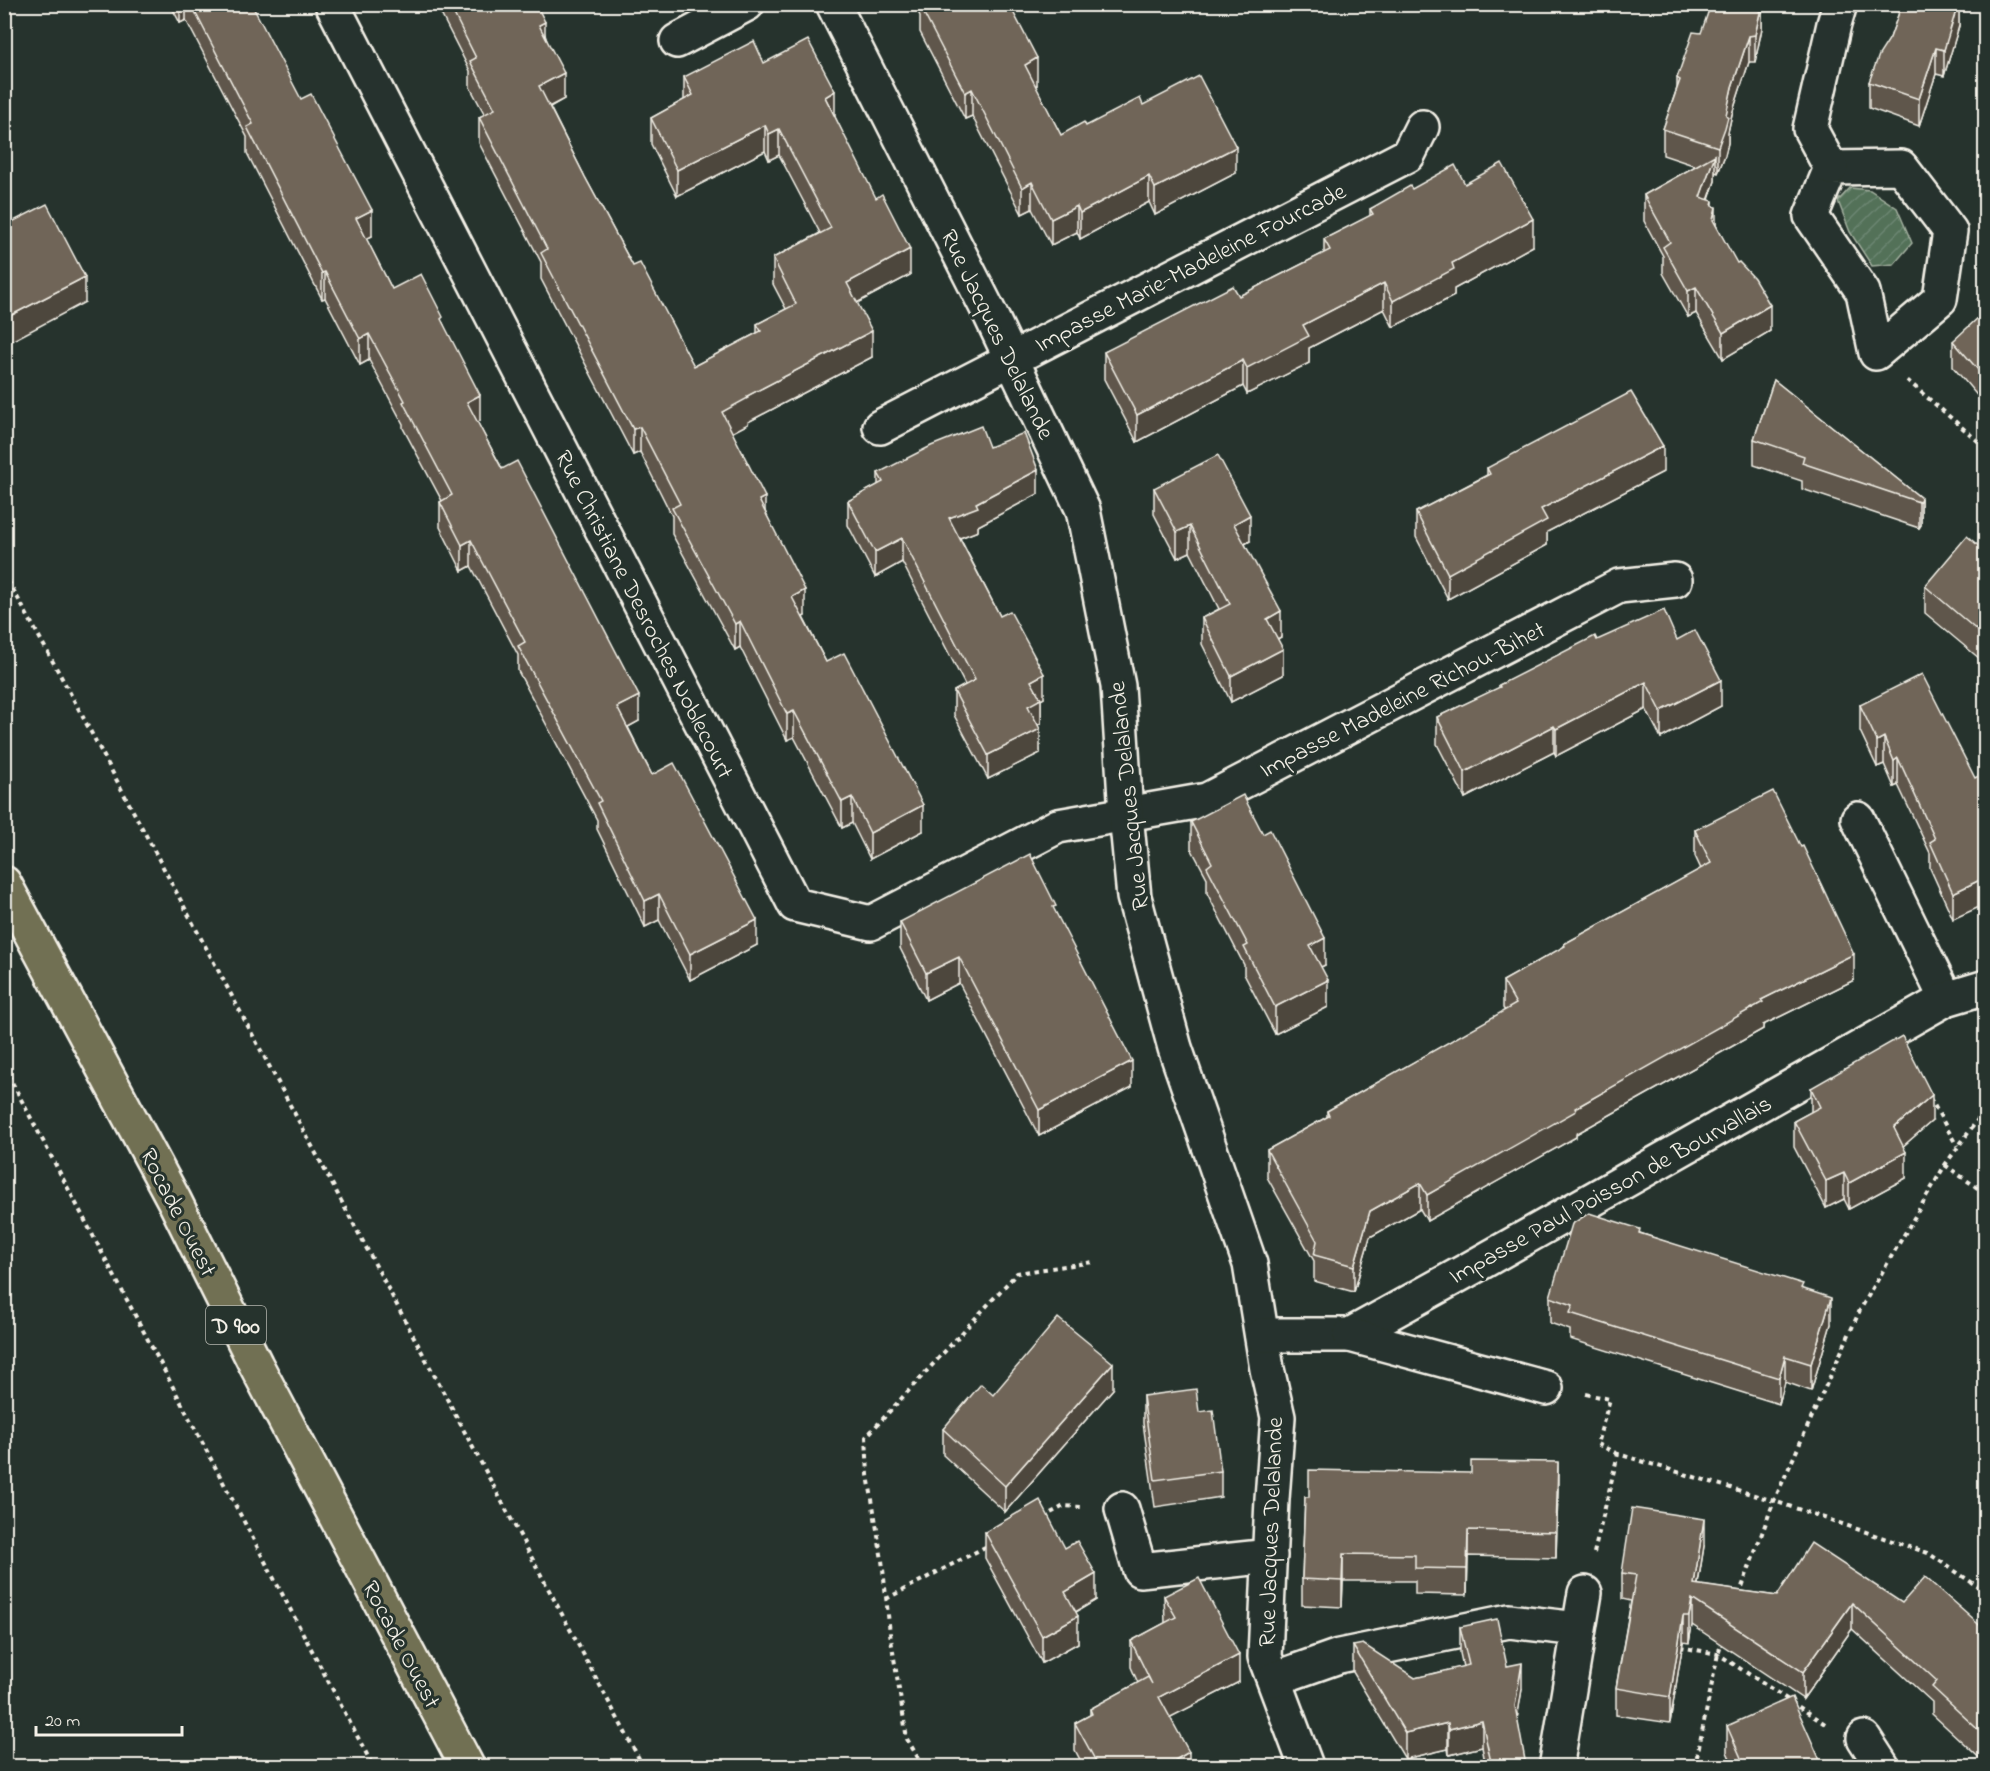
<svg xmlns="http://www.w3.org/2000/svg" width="1990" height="1771" viewBox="0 0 1990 1771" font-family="'Indie Flower',sans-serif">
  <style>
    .garden { fill: url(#garden-furrows); stroke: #a4b1a0; stroke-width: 1.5 }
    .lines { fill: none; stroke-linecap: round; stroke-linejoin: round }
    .minor-casing { stroke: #f4f1e8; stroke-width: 38 }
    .major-casing { stroke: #f4f1e8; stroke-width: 38 }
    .path { stroke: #f4f1e8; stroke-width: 4; stroke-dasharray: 4.5 4.5; stroke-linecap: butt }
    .minor { stroke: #26332d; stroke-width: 33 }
    .major { stroke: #716f52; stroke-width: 33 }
    .wall { fill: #5f574c; stroke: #f4f1e8; stroke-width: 1.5 }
    .shaded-wall { fill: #4e473e; stroke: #f4f1e8; stroke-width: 1.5 }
    .building { fill: #6f6558; stroke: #f4f1e8; stroke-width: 1.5 }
    .labels { text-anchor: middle; stroke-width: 6; stroke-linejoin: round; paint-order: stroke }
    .shield { fill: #26332d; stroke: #b6b8b0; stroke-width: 1.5 }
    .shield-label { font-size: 22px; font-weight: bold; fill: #f4f1e8 }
    .street-label { font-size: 24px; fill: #f4f1e8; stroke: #26332d }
  </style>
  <defs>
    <pattern id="garden-furrows" width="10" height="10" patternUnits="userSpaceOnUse" patternTransform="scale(1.5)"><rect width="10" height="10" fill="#537159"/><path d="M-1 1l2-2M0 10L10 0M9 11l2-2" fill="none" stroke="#6c8671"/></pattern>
  </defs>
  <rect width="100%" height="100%" fill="#26332d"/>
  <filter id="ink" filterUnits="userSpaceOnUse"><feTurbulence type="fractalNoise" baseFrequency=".0167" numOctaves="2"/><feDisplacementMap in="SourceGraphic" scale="12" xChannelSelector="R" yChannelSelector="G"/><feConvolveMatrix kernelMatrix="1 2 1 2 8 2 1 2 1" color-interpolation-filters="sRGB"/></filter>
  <g filter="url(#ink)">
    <path class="garden" d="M1850,188L1870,190L1897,208L1912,243L1894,264L1872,266L1850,232L1838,201Z"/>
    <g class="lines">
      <defs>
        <g id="minor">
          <path d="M332,4L795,905L871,923L1058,826L1207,800L1619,586L1675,580"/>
          <path d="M833,4L991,316L1083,510L1118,686L1126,814L1134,897L1175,1048L1250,1264L1267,1369L1278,1417L1272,1499L1265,1657L1306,1766"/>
          <path d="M677,41L747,4"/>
          <path d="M1901,167L1950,231L1940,299L1876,353L1863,292L1811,216L1831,168Z"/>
          <path d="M1831,168L1810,129L1834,24L1840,4"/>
          <path d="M880,427L1408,155L1422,127"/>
          <path d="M1858,819L1946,999"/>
          <path d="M1262,1335H1350L1475,1266L1946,999L1986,987"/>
          <path d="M1350,1335L1546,1388"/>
          <path d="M1122,1509L1140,1570L1270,1556"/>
          <path d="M1274,1679L1339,1656L1509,1621L1578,1629"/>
          <path d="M1864,1738L1882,1766"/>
          <path d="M1557,1762L1585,1593"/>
        </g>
        <path id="major" d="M4,883L174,1200L256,1365L467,1766"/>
      </defs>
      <use href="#minor" class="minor-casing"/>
      <use href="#major" class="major-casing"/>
      <g class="path">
        <path d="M1907,380L1986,448"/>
        <path d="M4,573L69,691L643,1766"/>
        <path d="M4,1067L373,1766"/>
        <path d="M1930,1098L1957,1146"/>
        <path d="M1945,1165L1986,1194"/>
        <path d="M1586,1394L1610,1399L1597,1444L1618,1454"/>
        <path d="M1043,1517L1064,1506L1081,1507"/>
        <path d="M1594,1553L1618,1454L1774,1501L1928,1553L1986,1592"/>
        <path d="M1739,1595L1774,1501L1860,1310L1945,1165L1986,1108"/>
        <path d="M886,1599L989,1545"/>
        <path d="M1680,1647L1718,1654L1825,1724"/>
        <path d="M923,1766L907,1739L890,1633L882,1560L868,1475L866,1437L1017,1273L1093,1262"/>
        <path d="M1695,1766L1718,1654L1722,1641"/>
      </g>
      <use href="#minor" class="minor"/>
      <use href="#major" class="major"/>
    </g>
    <g class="wall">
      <path d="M170,4H244L372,236L366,239L392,289L443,323L480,421L477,422L639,721L628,727L652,775L757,945L690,980L659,920L645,927L597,829V820L518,671V655L471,566L462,571L440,527V502L442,501L403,428V424L369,360L360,365L325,298L322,299L247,153V137L186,20L180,23Z"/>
      <path d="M436,4H536L564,99L550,107L585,177L633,266L694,366L757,333V324L786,309L773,284V258L820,233L779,155L769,160L765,151L677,196L651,144V118L684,100V77L764,63L835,117L910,275L857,303L872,357L748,422V424L732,432L765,511L805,616L803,617L826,662L923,831L870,859L852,823L842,828L794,737L787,740L740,647L735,650L672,534V516L640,452L633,455L541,279V262L479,143V117L485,115L470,87V71Z"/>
      <path d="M914,4H1020L1011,9L1037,85L1035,86L1061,135L1143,105L1236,173L1155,215L1149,202L1080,239L1077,232L1051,245L1032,209L1022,214L972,116L965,119L920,32V16Z"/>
      <path d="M1762,4V28L1755,62H1749L1732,114L1728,132V143L1725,155L1718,173L1715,172V181L1709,200L1713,207L1716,225L1770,331L1723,359L1696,313L1688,317L1663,273V256L1644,221V195L1696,166L1663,155V129L1677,88V78L1701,33Z"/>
      <path d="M1902,4H1959V26L1944,76L1936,74L1919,126L1869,108V82L1890,38Z"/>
      <path d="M1465,184L1533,246L1454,289V296L1393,327L1384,309L1309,348V363L1247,394L1243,386L1137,442L1104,379V352L1239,296L1324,253V239L1370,216V209L1412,189Z"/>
      <path d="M1986,315V406L1953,367V341Z"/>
      <path d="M1774,380L1921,498V525L1919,528L1802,489V481L1754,465V439Z"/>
      <path d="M989,447L1038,494L978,526V531L960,538L1000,616L1044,698L1041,700V723L1038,725L1040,753L988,779L954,715V691L965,685L902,562L875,577L848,525V501L878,485V473Z"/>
      <path d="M1487,468L1663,472L1547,532V545L1448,599L1416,537V512L1487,475Z"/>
      <path d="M1154,488L1250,541L1245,544L1281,637L1278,639L1283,675L1231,702L1202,644V618L1219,609L1190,552L1177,558L1154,514Z"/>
      <path d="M1986,552V664L1925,613V586Z"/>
      <path d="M1597,640H1677L1721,706L1661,738L1646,709L1556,756L1554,752L1465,798L1437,744V717L1499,688V685Z"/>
      <path d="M1860,705L1975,778L1953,919L1930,868V853L1898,785L1894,787L1884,764L1877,767L1860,731Z"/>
      <path d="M1191,822L1325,965L1321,967L1328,1007L1275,1034L1244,974V965L1207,893V878L1191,848Z"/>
      <path d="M1695,830L1854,980L1763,1025V1029L1576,1134V1137L1427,1221L1420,1209L1370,1237L1354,1292L1314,1281V1261L1267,1177V1150L1327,1117V1111L1505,1011L1503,1008V981L1564,947V944L1701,869L1695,856Z"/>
      <path d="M1056,914L1132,1087L1039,1136L959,983L926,1000L900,948V922Z"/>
      <path d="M1811,1088L1932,1121L1903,1146L1906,1178L1849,1209L1844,1199L1826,1208L1794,1147V1121L1811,1112Z"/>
      <path d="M1640,1233L1803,1289L1831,1324L1811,1391L1785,1382L1779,1404L1570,1339V1330L1550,1323V1297Z"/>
      <path d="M1113,1389L1005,1512L943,1455V1429L993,1395Z"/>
      <path d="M1143,1396L1199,1412L1221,1471V1497L1155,1507L1143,1423Z"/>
      <path d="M1558,1488L1556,1558L1468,1556L1467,1595L1415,1594V1581H1343L1342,1607L1302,1605V1579L1305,1497Z"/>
      <path d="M985,1532L1065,1548L1096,1600L1076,1612L1078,1643L1042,1663L985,1558Z"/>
      <path d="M1704,1546L1698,1585L1777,1596L1902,1603L1985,1639L1986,1640V1764L1932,1714V1702L1852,1629L1803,1699L1692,1625L1689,1643L1683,1642L1670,1723L1616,1715V1688L1631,1601L1622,1599V1573Z"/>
      <path d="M1164,1596L1239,1682L1170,1717L1189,1767H1084L1075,1750V1723L1090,1715V1709L1138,1683L1131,1667V1641L1165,1623Z"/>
      <path d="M1460,1627L1507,1666L1522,1689L1517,1718L1525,1767H1486L1482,1747L1449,1755L1448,1749L1405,1759L1353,1672V1646L1415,1678L1463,1667L1460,1653Z"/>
      <path d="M1727,1726L1823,1767H1734L1727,1752Z"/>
    </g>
    <g class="shaded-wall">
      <path d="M180,4H186V20L180,23Z"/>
      <path d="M1003,4H1020L1005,12Z"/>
      <path d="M1762,4V28L1755,62V35Z"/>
      <path d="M1953,4H1959V26L1944,76V50Z"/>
      <path d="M545,22V48L539,25Z"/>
      <path d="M1749,36V62L1732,114L1728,132V143L1725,155L1718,173V147L1732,87Z"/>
      <path d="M1936,48V74L1919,126V99Z"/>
      <path d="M1037,58V85L1025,92V65Z"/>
      <path d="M564,73V99L539,112V86Z"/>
      <path d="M972,89V116L965,119V93Z"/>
      <path d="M835,91V117L825,97Z"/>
      <path d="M765,125V151L677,196V170Z"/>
      <path d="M779,129V155L769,160V134Z"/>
      <path d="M1236,147V173L1155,215V188Z"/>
      <path d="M1715,155V181L1700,223V197Z"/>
      <path d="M1149,176V202L1080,239V213Z"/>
      <path d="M1032,182V209L1022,214V188Z"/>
      <path d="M1713,201V219L1716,207V234L1713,246L1712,206Z"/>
      <path d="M1077,206V232L1051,245V219Z"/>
      <path d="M372,210V236L356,244V218Z"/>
      <path d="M1533,219V246L1454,289V296L1393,327V301L1452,263Z"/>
      <path d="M910,249V275L847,308V283Z"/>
      <path d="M325,272V298L322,299V273Z"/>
      <path d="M85,277V302L4,345V319Z"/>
      <path d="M1384,283V309L1309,348V363L1247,394V368L1303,325Z"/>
      <path d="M1696,287V313L1688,317V291Z"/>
      <path d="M1770,305V331L1723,359V333Z"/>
      <path d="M872,331V357L748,422V424L722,438V412L747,396Z"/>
      <path d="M369,334V360L360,365V339Z"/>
      <path d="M1243,360V386L1137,442V415Z"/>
      <path d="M480,395V421L467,427V402Z"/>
      <path d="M640,427V452L633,455V429Z"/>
      <path d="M1663,446V472L1547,532V545L1448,599V574L1541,509Z"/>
      <path d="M1038,470V494L978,526V531L949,542V518Z"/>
      <path d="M765,497V522L759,500Z"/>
      <path d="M1921,498V525L1919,528V502Z"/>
      <path d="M1250,515V541L1234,549V524Z"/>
      <path d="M1190,526V552L1177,558V532Z"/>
      <path d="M902,538V562L875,577V552Z"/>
      <path d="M471,540V566L462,571V545Z"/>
      <path d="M805,590V616L792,622V597Z"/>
      <path d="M1281,611V637L1267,644V619Z"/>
      <path d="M740,621V647L735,650V624Z"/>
      <path d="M1283,649V675L1231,702V676Z"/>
      <path d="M1044,674V698L1041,700V723L1028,730V706L1031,681Z"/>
      <path d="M1721,680V706L1661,738V711Z"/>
      <path d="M1646,682V709L1556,756V729Z"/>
      <path d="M639,696V721L617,733V707Z"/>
      <path d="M794,711V737L787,740V714Z"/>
      <path d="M1554,726V752L1465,798V772Z"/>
      <path d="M1040,729V753L988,779V755Z"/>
      <path d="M1884,737V764L1877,767V741Z"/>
      <path d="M1898,758V785L1894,787V761Z"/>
      <path d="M852,797V823L842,828V802Z"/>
      <path d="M923,805V831L870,859V833Z"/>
      <path d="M1986,877V904L1953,919V893Z"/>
      <path d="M659,894V920L645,927V901Z"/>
      <path d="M757,920V945L690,980V954Z"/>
      <path d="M1325,938V965L1310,972V946Z"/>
      <path d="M1854,954V980L1763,1025V1029L1576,1134V1137L1427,1221V1195L1761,1000Z"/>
      <path d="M959,957V983L926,1000V973Z"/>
      <path d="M1328,980V1007L1275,1034V1007Z"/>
      <path d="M1132,1061V1087L1039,1136V1110Z"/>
      <path d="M1932,1095V1121L1894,1154V1128Z"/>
      <path d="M1906,1152V1178L1849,1209V1183Z"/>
      <path d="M1844,1173V1199L1826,1208V1181Z"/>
      <path d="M1420,1183V1209L1370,1237L1354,1292V1266L1370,1211Z"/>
      <path d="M1831,1298V1324L1811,1391V1364Z"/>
      <path d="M1785,1356V1382L1779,1404V1378Z"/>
      <path d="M1113,1363V1389L1005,1512V1486Z"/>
      <path d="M1558,1462V1488L1556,1558V1532Z"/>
      <path d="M1704,1519V1546L1695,1601L1694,1584Z"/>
      <path d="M1468,1530V1556L1467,1595V1569Z"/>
      <path d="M1343,1554V1581L1342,1607V1581Z"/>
      <path d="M1096,1574V1600L1065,1618V1592Z"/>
      <path d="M1692,1599V1625L1689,1643V1616Z"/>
      <path d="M1852,1603V1629L1803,1699V1672Z"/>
      <path d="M1078,1616V1643L1042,1663V1636Z"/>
      <path d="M1683,1616V1642L1670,1723V1697Z"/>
      <path d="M1985,1630V1657L1980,1635Z"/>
      <path d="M1239,1655V1682L1159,1723V1697Z"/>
      <path d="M1522,1663V1689L1515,1732V1706Z"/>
      <path d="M1482,1721V1747L1449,1755V1729Z"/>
      <path d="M1448,1723V1749L1405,1759V1733Z"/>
      <path d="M1189,1752V1767H1163Z"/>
      <path d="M1525,1760V1767H1494Z"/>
    </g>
    <g class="building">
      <path d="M191,4H244L246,9L252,5L301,99L311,94L372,210L356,218L392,289L421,274L443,317L441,319L480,395L467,402L502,469L517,461L639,696L617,707L652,775L674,763L757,920L690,954L659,894L645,901L597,803L601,801L518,646L525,642L471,540L462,545L440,502L452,495L403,402L405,401L369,334L360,339L325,272L322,273L247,127L253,124Z"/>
      <path d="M449,4H536L545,22L539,25L564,73L539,86L585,177L633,266L640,263L694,366L761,331L757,324L796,304L773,258L831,228L779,129L769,134L765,125L677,170L651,118L693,95L684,77L754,41L764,63L808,40L835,91L825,97L876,198L882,194L910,249L847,283L872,331L747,396L748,398L722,412L765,497L759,500L805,590L792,597L826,662L844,653L923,805L870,833L852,797L842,802L794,711L787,714L740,621L735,624L672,508L680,504L640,427L633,429L541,253L547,249L479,117L495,109L470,61L476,58Z"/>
      <path d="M922,4H1009L1037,58L1025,65L1061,135L1084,122L1086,126L1140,98L1143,105L1199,76L1236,147L1155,188L1149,176L1080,213L1077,206L1051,219L1032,182L1022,188L972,89L965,93L920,6Z"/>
      <path d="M1711,4H1762L1755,35L1749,36L1732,87L1726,115L1728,117L1725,128L1718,147L1663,129L1680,80L1677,78L1693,32L1701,33Z"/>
      <path d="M1902,4H1958L1944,50L1936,48L1919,99L1869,82L1879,55L1890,38Z"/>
      <path d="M1715,155L1700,197L1713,201L1712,206L1716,207L1713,220L1737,263L1739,262L1754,278L1770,305L1723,333L1696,287L1688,291L1663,247L1670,242L1644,195Z"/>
      <path d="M1502,163L1533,219L1452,263L1454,269L1393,301L1384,283L1303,325L1309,336L1247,368L1243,360L1137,415L1104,352L1233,286L1239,296L1330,250L1324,239L1373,214L1370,209L1410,186L1412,189L1455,165L1465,184Z"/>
      <path d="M47,204L85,277L4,319V226Z"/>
      <path d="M1986,315V379L1953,341L1979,317Z"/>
      <path d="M1774,380L1921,498L1919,502L1802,463L1804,456L1754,439Z"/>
      <path d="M1631,392L1663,446L1541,509L1547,520L1448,574L1416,512L1490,474L1487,468Z"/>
      <path d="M981,426L989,447L1024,433L1038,470L976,503L978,507L949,518L1000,616L1010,611L1044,674L1031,681L1041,699L1028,706L1040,729L988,755L954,691L975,680L902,538L875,552L848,501L883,482L878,473L931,446Z"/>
      <path d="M1218,455L1250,515L1234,524L1281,611L1267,619L1283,649L1231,676L1202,618L1230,604L1190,526L1177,532L1154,488Z"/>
      <path d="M1967,536L1986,552V638L1925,586Z"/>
      <path d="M1664,610L1677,640L1695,630L1721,680L1661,711L1646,682L1556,729L1554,726L1465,772L1437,717L1500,687L1499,685L1595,636L1597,640Z"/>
      <path d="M1922,674L1975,778L1986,772V877L1953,893L1930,842L1935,839L1898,758L1894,761L1884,737L1877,741L1860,705Z"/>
      <path d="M1773,791L1801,847L1803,846L1854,954L1761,1000L1763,1002L1575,1108L1576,1111L1427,1195L1420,1183L1370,1211L1354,1266L1314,1255L1317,1241L1267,1150L1329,1116L1327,1111L1516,1004L1503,981L1565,946L1564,944L1711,863L1695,830Z"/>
      <path d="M1243,795L1263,834L1270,830L1325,938L1310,946L1328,980L1275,1007L1244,947L1248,945L1207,867L1212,863L1191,822Z"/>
      <path d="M1030,854L1056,906L1053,907L1132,1061L1039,1110L959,957L926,973L900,922Z"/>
      <path d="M1902,1036L1932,1095L1894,1128L1906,1152L1849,1183L1844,1173L1826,1181L1794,1121L1820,1107L1811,1088Z"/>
      <path d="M1589,1213L1640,1229L1639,1233L1803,1284L1801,1288L1831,1298L1811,1364L1785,1356L1779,1378L1570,1313L1573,1305L1550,1297L1572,1224Z"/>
      <path d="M1058,1318L1113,1363L1005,1486L943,1429L981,1384L993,1395Z"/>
      <path d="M1196,1389L1199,1412L1213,1410L1221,1471L1155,1480L1143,1396Z"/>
      <path d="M1471,1461L1558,1462L1556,1532L1468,1530L1467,1569L1415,1568V1555L1343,1554L1342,1581L1302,1579L1305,1497H1309V1470L1471,1473Z"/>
      <path d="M1040,1500L1065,1548L1077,1541L1096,1574L1065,1592L1078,1616L1042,1636L985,1532Z"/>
      <path d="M1632,1508L1704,1519L1694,1584L1777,1596L1811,1543L1902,1603L1925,1577L1985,1630L1980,1635L1986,1640V1737L1932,1687L1937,1681L1852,1603L1803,1672L1692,1599L1689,1616H1683L1670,1697L1616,1688L1636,1575L1622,1573Z"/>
      <path d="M1199,1578L1239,1655L1159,1697L1189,1752L1163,1767H1099L1075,1723L1092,1714L1090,1709L1148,1677L1152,1684L1131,1641L1176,1617L1164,1596Z"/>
      <path d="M1497,1619L1507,1666L1522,1663L1515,1706L1525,1760L1492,1767L1482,1721L1449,1729L1448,1723L1405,1733L1353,1646L1363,1644L1415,1678L1469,1665L1460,1627Z"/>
      <path d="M1792,1697L1823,1767H1745L1727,1726Z"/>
    </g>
  </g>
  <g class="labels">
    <rect class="shield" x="206" y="1306" width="60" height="38" rx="4.5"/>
    <g class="shield-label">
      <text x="236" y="1333">D 900</text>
    </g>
    <g class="street-label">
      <text transform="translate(1190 267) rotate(-27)" y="8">Impasse Marie-Madeleine Fourcade</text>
      <text transform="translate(998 334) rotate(64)" y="8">Rue Jacques Delalande</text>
      <text transform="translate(645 614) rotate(63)" y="8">Rue Christiane Desroches Noblecourt</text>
      <text transform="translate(1402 699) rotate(-27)" y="8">Impasse Madeleine Richou-Bihet</text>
      <text transform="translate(1128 796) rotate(-96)" y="8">Rue Jacques Delalande</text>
      <text transform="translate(1610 1189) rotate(-29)" y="8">Impasse Paul Poisson de Bourvallais</text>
      <text transform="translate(179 1212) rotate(63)" y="8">Rocade Ouest</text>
      <text transform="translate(1270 1532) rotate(-88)" y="8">Rue Jacques Delalande</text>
      <text transform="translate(402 1644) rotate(62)" y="8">Rocade Ouest</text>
    </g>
  </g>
  <rect width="1990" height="1771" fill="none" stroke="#26332d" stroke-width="24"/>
  <rect x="12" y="12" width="1966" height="1747" fill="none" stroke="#f4f1e8" stroke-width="2" filter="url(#ink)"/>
  <path d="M36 1726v9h146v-9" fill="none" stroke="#f4f1e8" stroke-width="3"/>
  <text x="45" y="1726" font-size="18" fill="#f4f1e8" stroke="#26332d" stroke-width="4.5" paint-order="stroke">20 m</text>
</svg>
